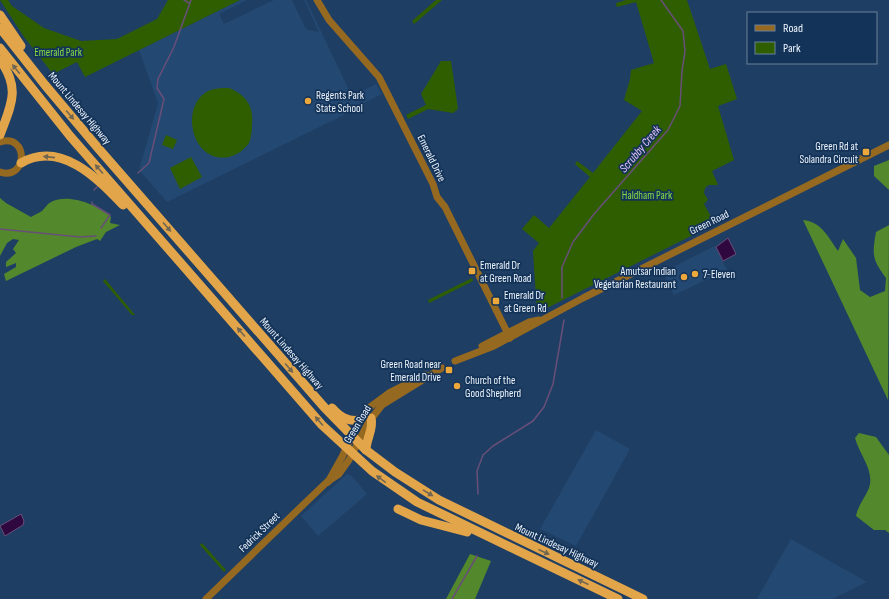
<svg xmlns="http://www.w3.org/2000/svg" width="889" height="599" viewBox="0 0 889 599" font-family="'Sofia Sans Condensed',sans-serif">
  <style>
    .built { fill: #234872 }
    .green { fill: #2f5e00 }
    .forest { fill: #53882c }
    .water { fill: #300840; stroke: #684f79 }
    .lines { fill: none; stroke-linecap: round; stroke-linejoin: round }
    .stream { stroke: #684f79; stroke-width: 1.5 }
    .tertiary { stroke: #966921; stroke-width: 7 }
    .trunk { stroke: #e2a54a; stroke-width: 9 }
    .oneway { fill: #716652 }
    .poi-dot { fill: #eda83b; stroke: #143358; stroke-width: 1.5 }
    .labels { text-anchor: middle; stroke-width: 3.5; stroke-linejoin: round; paint-order: stroke }
    .park-label { font-size: 11px; fill: #86db45; stroke: #143358 }
    .poi-label { font-size: 11px; fill: #ecf4fd; stroke: #143358; text-anchor: start }
    .street-label { font-size: 11px; fill: #ecf4fd; stroke: #143358 }
    .water-label { font-size: 12px; font-style: italic; fill: #e9c6fa; stroke: #143358 }
  </style>
  <rect width="100%" height="100%" fill="#1f3e63"/>
  <g class="built">
    <path d="M240,0H247L219,14L224,24L274,0H292L305,27L308,30L319,32L304,0H306L352,96L376,84L382,94L358,106V108L167,202L139,170L158,103L139,50Z"/>
    <path d="M715,246L727,270L674,295L664,275L675,266Z"/>
    <path d="M596,430L630,449L576,546L540,529Z"/>
    <path d="M347,474L352,476L367,494L318,536L301,516Z"/>
    <path d="M791,539L867,582L832,599H757Z"/>
  </g>
  <g class="green">
    <path d="M0,0H8L12,6L44,28L81,41L117,39L157,19L168,0H240L85,77L77,62L53,74L24,37Z"/>
    <path d="M436,0H442L414,24L412,21Z"/>
    <path d="M626,0H687L710,69L726,64L737,99L718,106L734,160L712,171L718,185H709L705,188L704,193L708,200L704,204L715,224L537,313L533,251L539,243L522,229L534,215L549,228L590,177L575,164L577,161L593,173L642,111L624,100L630,79L631,70L654,63L636,2L617,7L616,3Z"/>
    <path d="M441,61H451L458,109L453,113L428,109L408,119L406,115L426,105L421,94Z"/>
    <path d="M229,88C246,95 254,106 252,125C252,131 251,138 249,143C244,150 237,155 229,157C193,164 180,110 205,93C212,88 221,88 229,88Z"/>
    <path d="M166,135L177,140L173,149L162,145Z"/>
    <path d="M191,157L202,177L180,189L170,168Z"/>
    <path d="M472,278L473,281L429,303L428,300Z"/>
    <path d="M105,279L135,315H132L103,281Z"/>
    <path d="M202,543L226,570L224,572L200,545Z"/>
  </g>
  <g class="forest">
    <path d="M889,160V190L874,176V166Z"/>
    <path d="M0,198L6,203L31,217C34,215 39,213 42,211C45,208 47,204 51,202C69,193 98,205 111,217L110,223L120,225L106,232L100,241L97,239L76,247L6,281L4,274L16,267V263L6,267V262L16,253L13,249L19,240L13,239L7,243L0,256Z"/>
    <path d="M803,220C822,222 828,237 838,251L843,239L856,258L860,290L870,297L885,291L886,278C872,259 872,255 876,232L889,225L888,400Z"/>
    <path d="M859,433L876,437L889,455V533L885,530H874L856,516C858,505 865,498 869,488C875,471 859,454 855,438Z"/>
    <path d="M470,554L491,561L475,599H446Z"/>
  </g>
  <g class="water">
    <path d="M728,238L736,254L723,261L716,247Z"/>
    <path d="M21,514L24,521L23,525L5,536L0,526Z"/>
  </g>
  <g class="lines">
    <g class="stream">
      <path d="M184,0L189,3"/>
      <path d="M138,173L149,163L164,99L157,88L158,79L174,47L191,0"/>
      <path d="M94,190L98,186"/>
      <path d="M92,202V204L110,215L101,228"/>
      <path d="M0,229L80,237L96,236"/>
      <path d="M562,298V267L573,242L594,214L668,130L680,106L682,71L685,51L683,31L661,0"/>
      <path d="M478,494L477,471L483,455L493,446L533,421L544,407L553,384L564,320"/>
      <path d="M452,599L477,556"/>
    </g>
    <g class="tertiary">
      <path d="M317,0L329,20L379,77L433,184L437,197L445,207L510,338"/>
      <path d="M0,142C29,133 28,181 0,172"/>
      <path d="M482,346L529,322L539,320"/>
      <path d="M455,361L494,346L583,298L889,145"/>
      <path d="M328,482L342,457L357,425L370,407L389,393L425,375"/>
      <path d="M206,599L305,503L327,482L339,474L349,460L368,423L382,405L442,368"/>
    </g>
    <g class="trunk">
      <path d="M0,15L21,46"/>
      <path d="M0,28L45,85L98,148L324,407L366,450L395,472L439,500L643,599"/>
      <path d="M0,48L70,136L322,425L372,471L417,502L618,599"/>
      <path d="M0,60C21,89 11,105 0,135"/>
      <path d="M21,163C61,140 98,179 123,205"/>
      <path d="M332,408C340,417 348,422 360,420"/>
      <path d="M366,450C366,439 374,429 371,418"/>
      <path d="M398,509L421,520L467,532"/>
    </g>
  </g>
  <defs><path id="oneway-solid" d="M-6-.8H1V-3.2L6.5 0L1 3.2V.8H-6Z"/></defs>
  <g class="oneway">
    <use href="#oneway-solid" transform="translate(16 69) rotate(-129)"/>
    <use href="#oneway-solid" transform="translate(70 115) rotate(50)"/>
    <use href="#oneway-solid" transform="translate(49 157) rotate(-174)"/>
    <use href="#oneway-solid" transform="translate(99 169) rotate(-131)"/>
    <use href="#oneway-solid" transform="translate(167 227) rotate(49)"/>
    <use href="#oneway-solid" transform="translate(241 332) rotate(-131)"/>
    <use href="#oneway-solid" transform="translate(289 368) rotate(49)"/>
    <use href="#oneway-solid" transform="translate(319 421) rotate(-131)"/>
    <use href="#oneway-solid" transform="translate(381 479) rotate(-144)"/>
    <use href="#oneway-solid" transform="translate(428 493) rotate(31)"/>
    <use href="#oneway-solid" transform="translate(544 552) rotate(25)"/>
    <use href="#oneway-solid" transform="translate(583 582) rotate(-155)"/>
  </g>
  <g class="poi-dot">
    <circle cx="308" cy="101" r="4"/>
    <rect x="862" y="148" width="8" height="8" rx="2"/>
    <rect x="468" y="267" width="8" height="8" rx="2"/>
    <circle cx="695" cy="274" r="4"/>
    <circle cx="684" cy="277" r="4"/>
    <rect x="492" y="297" width="8" height="8" rx="2"/>
    <rect x="445" y="366" width="8" height="8" rx="2"/>
    <circle cx="457" cy="386" r="4"/>
  </g>
  <g class="labels">
    <g class="park-label">
      <text x="58" y="56">Emerald Park</text>
      <text x="647" y="199">Haldham Park</text>
    </g>
    <g class="poi-label">
      <text x="316" y="99">Regents Park<tspan x="316" dy="13">State School</tspan></text>
      <text x="858" y="150" text-anchor="end">Green Rd at<tspan x="858" dy="13">Solandra Circuit</tspan></text>
      <text x="480" y="269">Emerald Dr<tspan x="480" dy="13">at Green Road</tspan></text>
      <text x="676" y="275" text-anchor="end">Amutsar Indian<tspan x="676" dy="13">Vegetarian Restaurant</tspan></text>
      <text x="703" y="278">7-Eleven</text>
      <text x="504" y="299">Emerald Dr<tspan x="504" dy="13">at Green Rd</tspan></text>
      <text x="441" y="368" text-anchor="end">Green Road near<tspan x="441" dy="13">Emerald Drive</tspan></text>
      <text x="465" y="384">Church of the<tspan x="465" dy="13">Good Shepherd</tspan></text>
    </g>
    <g class="street-label">
      <text transform="translate(80 108) rotate(50)" y="4">Mount Lindesay Highway</text>
      <text transform="translate(432 158) rotate(64)" y="4">Emerald Drive</text>
      <text transform="translate(709 222) rotate(-26)" y="4">Green Road</text>
      <text transform="translate(292 353) rotate(49)" y="4">Mount Lindesay Highway</text>
      <text transform="translate(357 424) rotate(-59)" y="4">Green Road</text>
      <text transform="translate(259 532) rotate(-44)" y="4">Fedrick Street</text>
      <text transform="translate(557 545) rotate(25)" y="4">Mount Lindesay Highway</text>
    </g>
    <g class="water-label">
      <text transform="translate(640 149) rotate(-50)" y="4">Scrubby Creek</text>
    </g>
  </g>
  <rect x="747" y="12" width="130" height="52" fill="#143358" stroke="#6a809a"/>
  <rect x="755" y="25" width="20" height="6" fill="#966921" stroke="#6a809a"/>
  <text x="783" y="32" font-size="12" fill="#ecf4fd">Road</text>
  <rect x="755" y="42" width="20" height="12" fill="#2f5e00" stroke="#6a809a"/>
  <text x="783" y="52" font-size="12" fill="#ecf4fd">Park</text>
</svg>
